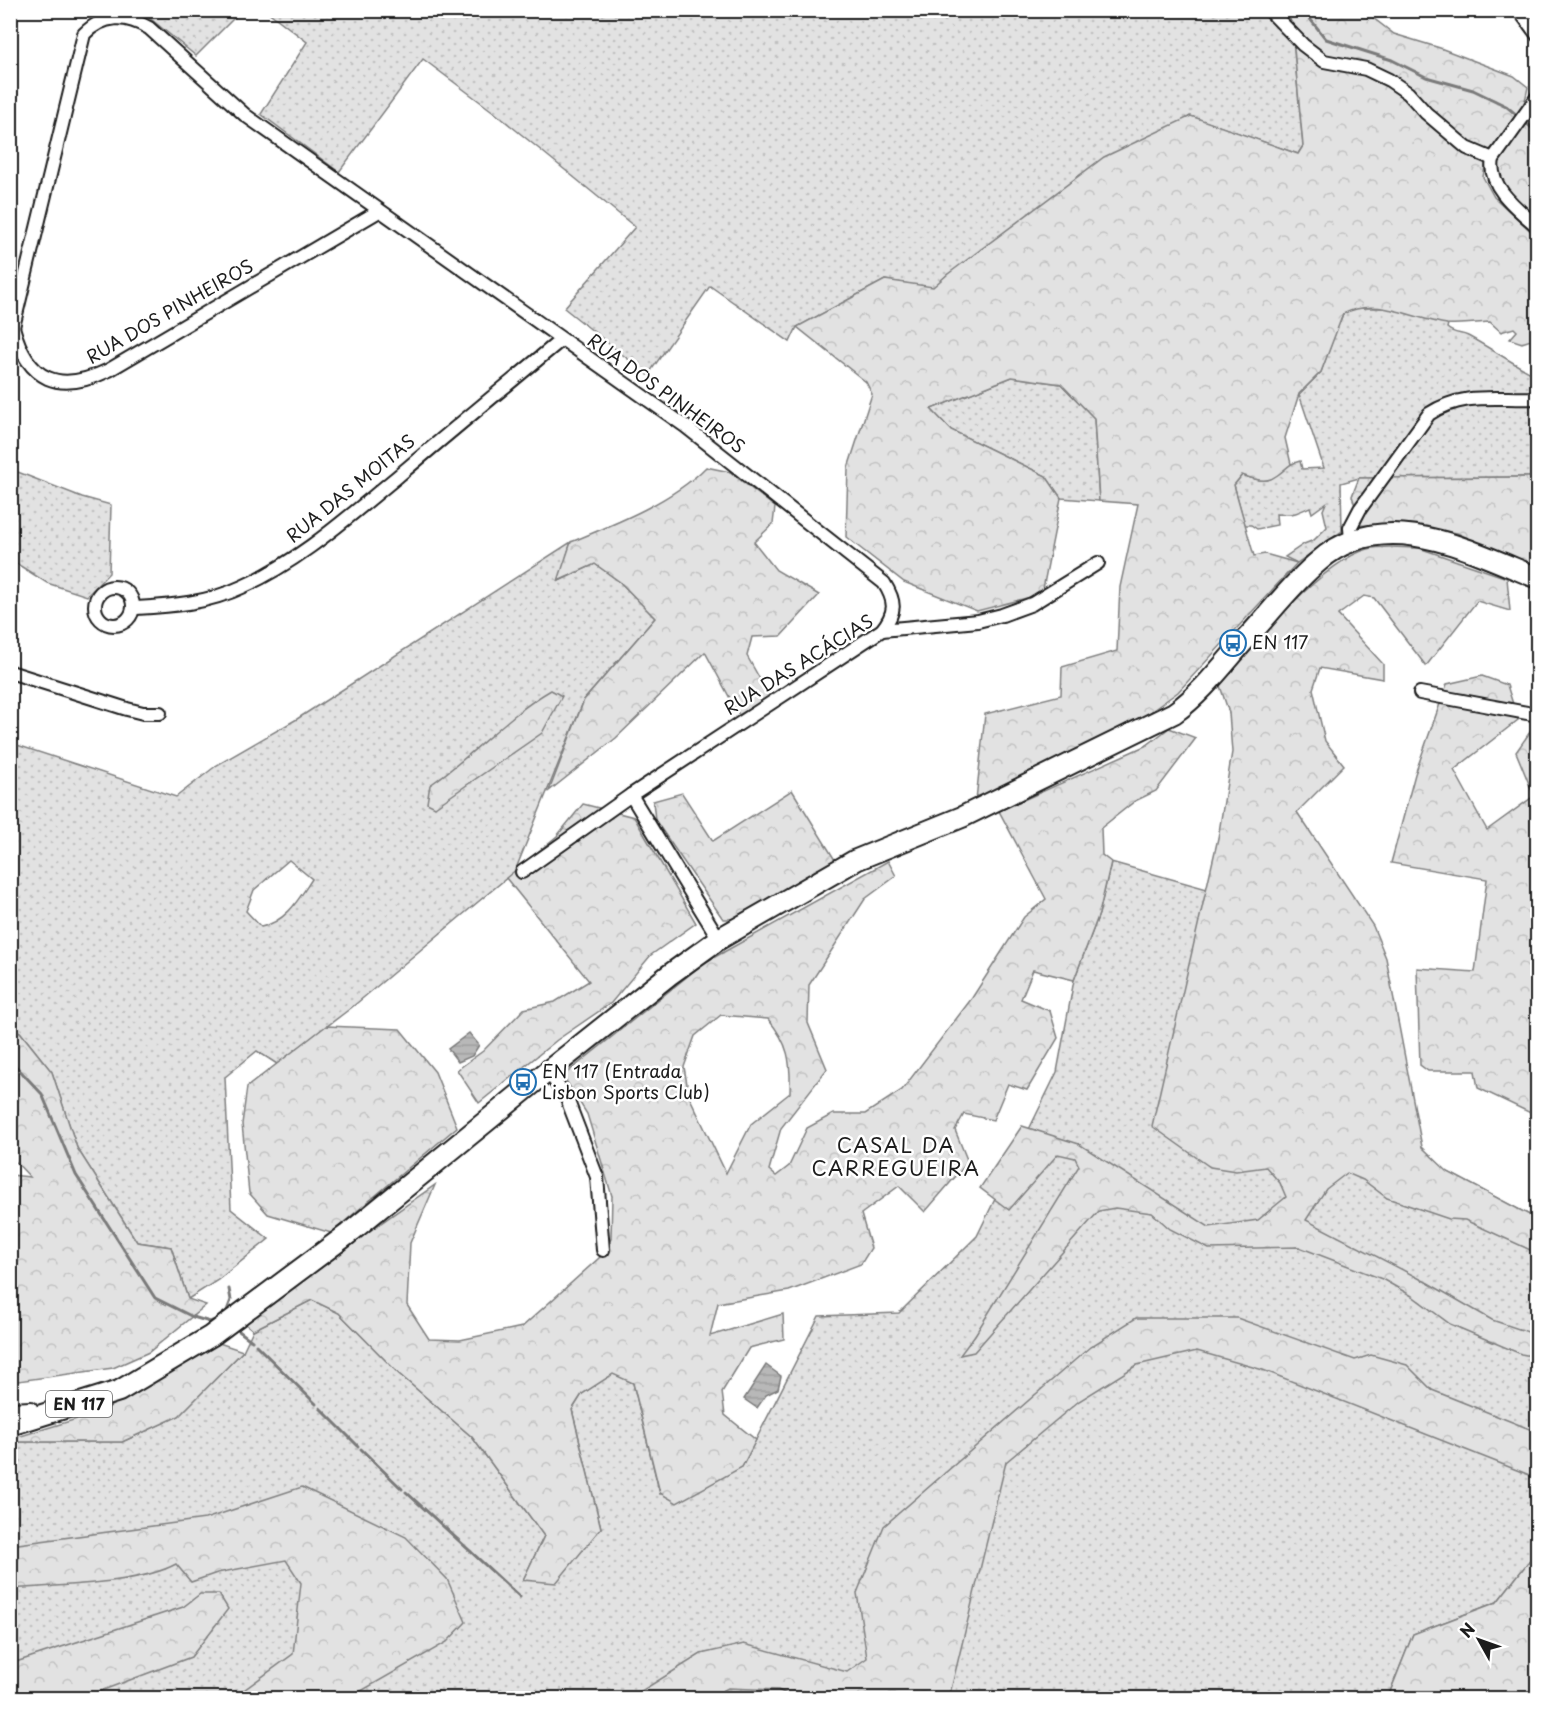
<svg xmlns="http://www.w3.org/2000/svg" width="1548" height="1709" viewBox="0 0 1548 1709" font-family="'Playpen Sans',sans-serif">
  <style>
    .grass { fill: url(#grass-dots); stroke: #7f7f7f; stroke-width: 1.5; fill-rule: evenodd }
    .forest { fill: url(#forest-crowns); stroke: #7f7f7f; stroke-width: 1.5; fill-rule: evenodd }
    .water { fill: url(#water-rules); stroke: #7a7a7a; stroke-width: 1.5 }
    .lines { fill: none; stroke-linecap: round; stroke-linejoin: round }
    .stream { stroke: #7a7a7a; stroke-width: 3 }
    .minor-casing { stroke: #1c1c1c; stroke-width: 16 }
    .primary-casing { stroke: #1c1c1c; stroke-width: 24 }
    .minor { stroke: #fff; stroke-width: 12 }
    .primary { stroke: #fff; stroke-width: 20 }
    .labels { text-anchor: middle; stroke-width: 5; stroke-linejoin: round; paint-order: stroke }
    .shield { fill: #fff; stroke: #606060; stroke-width: 1.5 }
    .shield-label { font-size: 16px; font-weight: bold; fill: #1c1c1c }
    .street-label { font-size: 18px; fill: #1c1c1c; stroke: #fff }
    .poi-label { font-size: 18px; fill: #1c1c1c; stroke: #fff; text-anchor: start }
    .neighbourhood-label { font-size: 20px; letter-spacing: 1.5px; fill: #1c1c1c; stroke: #fff }
  </style>
  <defs>
    <pattern id="grass-dots" width="8" height="8" patternUnits="userSpaceOnUse" patternTransform="scale(1.5)"><rect width="8" height="8" fill="#e2e2e2"/><path d="M2 2h.1M6 6h.1" fill="none" stroke="#c1c1c1" stroke-width="1.8" stroke-linecap="round"/></pattern>
    <pattern id="forest-crowns" width="20" height="18" patternUnits="userSpaceOnUse" patternTransform="scale(1.5)"><rect width="20" height="18" fill="#e2e2e2"/><path d="M2 6a3 3 0 1 1 6 0M12 15a3 3 0 1 1 6 0" fill="none" stroke="#c1c1c1"/></pattern>
    <pattern id="water-rules" width="6" height="5" patternUnits="userSpaceOnUse" patternTransform="scale(1.5)"><rect width="6" height="5" fill="#b8b8b8"/><path d="M0 2.5h6" fill="none" stroke="#9e9e9e"/></pattern>
  </defs>
  <rect width="100%" height="100%" fill="#fff"/>
  <filter id="ink" filterUnits="userSpaceOnUse"><feTurbulence type="fractalNoise" baseFrequency=".0167" numOctaves="2"/><feDisplacementMap in="SourceGraphic" scale="12" xChannelSelector="R" yChannelSelector="G"/><feConvolveMatrix kernelMatrix="1 2 1 2 8 2 1 2 1" color-interpolation-filters="sRGB"/></filter>
  <g filter="url(#ink)">
    <g class="grass">
      <path d="M1288,10L1292,27L1303,146L1298,154L1190,116L948,274L933,288L885,280L797,327L790,342L710,286L648,375L564,308L635,227L495,113L423,59L339,172L261,114L307,42L267,11Z"/>
      <path d="M141,11H241L196,56Z"/>
      <path d="M1355,308H1389L1448,324L1447,328C1455,335 1461,332 1468,336C1492,349 1513,364 1537,376V477L1359,478L1341,483L1342,531L1297,563L1285,557L1304,544L1314,540L1327,527L1323,510L1326,503L1312,513L1310,507C1295,514 1293,515 1276,514L1277,525L1257,529L1251,525H1245L1234,485L1242,475C1283,490 1269,469 1300,461L1302,469L1324,468L1299,394L1321,372L1342,314Z"/>
      <path d="M1012,377L1061,384L1094,418L1099,501L1061,498L1046,476L951,430L931,409Z"/>
      <path d="M10,469L82,497L111,505L109,573L87,596L47,583L11,560Z"/>
      <path d="M571,542L559,581L595,564L620,582L655,618L584,700L515,871L351,1008L277,1064L257,1051L225,1077L231,1209L269,1239L218,1280L188,1299L171,1247L137,1242L77,1148L52,1072L20,1032L11,1029V743L176,797L217,765L297,719ZM289,860L312,879C298,900 287,921 261,927L246,911L254,890Z"/>
      <path d="M1111,862L1207,889L1153,1126L1448,1172L1537,1219V1551L1497,1602L1413,1634L1390,1692L1392,1698H11V1442H122L179,1416L243,1351L253,1330L312,1300L339,1313L399,1374L472,1437L544,1536L523,1580L601,1528L572,1410L582,1394L613,1373L633,1383L660,1494L742,1467L819,1316L899,1313L977,1236L1057,1072L1074,980L1099,914Z"/>
    </g>
    <g class="forest">
      <path d="M1288,11H1364L1394,34L1440,48L1514,76L1528,87C1524,112 1510,137 1488,151L1483,177L1494,197L1537,237V338L1522,343L1510,339L1517,331L1514,328L1501,332L1490,322C1476,323 1461,325 1447,324C1412,319 1377,296 1343,314L1321,372L1299,394L1285,438L1291,464C1271,481 1268,485 1242,475L1234,485L1254,556L1265,554L1297,563L1178,692L1128,728L976,800L985,714L1061,695L1062,667L1117,651L1120,587L1138,504L1099,501L1094,418L1061,384L1012,377L931,409L951,430L1046,476L1061,498L1042,594L977,611L904,582L846,537L848,468L872,394L866,382L797,327L885,280L933,287L948,274L1104,157L1191,116L1298,154L1303,146L1292,27Z"/>
      <path d="M1537,104V216L1523,207L1499,180V160Z"/>
      <path d="M706,467L730,472L775,507L773,524L754,542L776,570L819,595L781,636L752,637L747,656L770,697L739,715L705,652L616,738L549,791L584,700L655,618L620,582L595,564L558,581L571,542C615,524 673,501 706,467Z"/>
      <path d="M1537,477V569L1457,533L1414,526L1361,525L1352,496L1359,478Z"/>
      <path d="M1419,548L1507,578L1510,611L1477,601L1426,666L1374,598L1364,596L1338,615L1383,664V679L1320,668L1313,689L1325,741L1344,765L1297,812L1373,926L1386,958L1422,1147L1448,1172L1537,1219V1253L1465,1220L1449,1219L1387,1198L1363,1180L1347,1173L1326,1189L1306,1220L1428,1283L1492,1320L1537,1335V1357L1521,1354L1450,1324L1412,1296L1382,1279L1299,1247L1209,1249L1170,1229L1152,1213L1115,1208L1099,1211L974,1352L960,1355L975,1335L1079,1166L1075,1158L1058,1154L1009,1210L980,1188L1022,1126L1079,1144L1209,1227L1258,1220L1286,1197L1280,1183L1266,1167L1236,1171L1210,1167L1152,1126L1218,838L1232,752L1229,713L1219,683C1250,647 1324,560 1368,549C1384,545 1403,548 1419,548Z"/>
      <path d="M1482,676L1507,685L1518,720L1454,770L1487,830L1534,796L1516,752L1537,722V1116L1478,1088L1475,1071H1428L1420,1065L1417,968L1475,972L1487,879L1391,863L1415,774L1447,684Z"/>
      <path d="M551,690L562,696L542,733L435,807L427,803L430,785C473,756 506,716 551,690Z"/>
      <path d="M1169,728L1196,738L1156,791L1135,801L1101,828L1102,855L1111,862L1099,914L1074,980L1033,970L1021,999L1050,1011L1058,1038L1027,1090L1008,1084L993,1120L964,1114L955,1130L968,1162L925,1212L899,1186L861,1214L871,1248L861,1264L789,1291L718,1303L710,1336L783,1314L784,1339L749,1348L722,1392L725,1415L756,1440L742,1467L677,1503L660,1493L633,1383L613,1374L582,1394L572,1410L601,1528L556,1583L523,1580L544,1536L472,1437L399,1374L339,1313L312,1300L253,1330L242,1321L435,1185L410,1243L407,1305L429,1339L460,1340L522,1327L599,1258L611,1239L612,1196L587,1114L563,1076L704,963L888,861L896,876L865,899L809,985L808,1023L827,1069L781,1128L769,1170L776,1176L789,1166L807,1128L833,1114H865L902,1090L972,998L1024,917L1046,899L999,811L1147,745ZM721,1015L768,1019C789,1044 791,1061 790,1093L751,1124L726,1173L689,1096L684,1067L695,1036Z"/>
      <path d="M792,790L835,860L737,919H723L655,820L653,801L682,793L713,841Z"/>
      <path d="M583,804L634,817L696,923L651,955L611,1003L557,1040L479,1103L457,1070L483,1051L524,1009L555,1002L589,981L506,878L557,836Z"/>
      <path d="M326,1026L400,1029L435,1072L457,1127L331,1233L268,1214L249,1193L242,1124L247,1087Z"/>
      <path d="M11,1029L20,1032L52,1072L77,1148L137,1242L171,1247L188,1299L206,1305L149,1352L113,1368L11,1382V1175L30,1177L11,1157Z"/>
      <path d="M1136,1318H1237L1355,1360L1371,1355L1407,1365L1432,1390L1537,1432V1478L1263,1370L1197,1351L1137,1365L1079,1401L1006,1462L949,1698H795L778,1690L728,1688L709,1698H630L701,1654L744,1644L847,1672L867,1658L857,1593L884,1526L1090,1347Z"/>
      <path d="M213,1341L243,1351L179,1416L122,1442H11V1439L103,1411Z"/>
      <path d="M302,1487L406,1537L447,1579L466,1622L447,1642L349,1698H233L293,1654L301,1583L286,1560L217,1573L191,1582L176,1564C138,1585 55,1585 11,1589V1545L205,1519Z"/>
      <path d="M1537,1551V1698H1392L1390,1692L1413,1634L1497,1602Z"/>
      <path d="M200,1594H219L228,1609L191,1657L82,1698H11V1667L16,1662L183,1607Z"/>
    </g>
    <g class="water">
      <path d="M469,1033L479,1045L472,1056L458,1062L448,1049Z"/>
      <path d="M766,1365L781,1376L778,1389L766,1395L757,1408L744,1399Z"/>
    </g>
    <g class="lines">
      <g class="stream">
        <path d="M1303,10L1326,39L1392,60L1426,77L1473,90L1506,106L1519,117"/>
        <path d="M1525,122L1538,133"/>
        <path d="M10,1060L42,1094L76,1175L155,1298L193,1317L210,1322L225,1316L231,1300L229,1289"/>
        <path d="M235,1328L252,1341"/>
        <path d="M256,1345L316,1404"/>
        <path d="M320,1408L358,1446"/>
        <path d="M361,1449L402,1489"/>
        <path d="M406,1492L520,1597"/>
      </g>
      <defs>
        <g id="minor">
          <path d="M1269,10L1303,45L1324,61L1366,69L1389,80L1408,93L1426,113L1467,148L1493,159"/>
          <path d="M1519,10L1538,36"/>
          <path d="M1538,96L1493,159C1487,187 1519,210 1538,227"/>
          <path d="M379,211L109,370C59,394 28,382 13,327L84,34C104,14 125,14 149,28L245,115L685,426L884,583C896,602 896,612 882,630"/>
          <path d="M1351,540L1350,528L1360,509L1429,414C1464,391 1498,400 1538,398"/>
          <circle cx="114" cy="606" r="19"/>
          <path d="M136,608C172,606 208,603 242,587C300,561 348,517 397,477C451,431 506,386 561,340"/>
          <path d="M10,672L127,709L143,713H160"/>
          <path d="M1420,693L1538,715"/>
          <path d="M522,872L631,795"/>
          <path d="M719,939L631,795L882,630L978,621L1002,615L1032,604L1098,563"/>
          <path d="M548,1071L567,1099L597,1177L603,1250"/>
          <path d="M10,1409L31,1408"/>
        </g>
        <path id="primary" d="M10,1425L119,1391L211,1336L348,1234L548,1071L669,975L719,939L856,860L962,817L1174,713C1201,694 1222,666 1244,641C1269,615 1291,584 1319,561C1384,504 1470,551 1538,578"/>
      </defs>
      <use href="#minor" class="minor-casing"/>
      <use href="#primary" class="primary-casing"/>
      <use href="#minor" class="minor"/>
      <use href="#primary" class="primary"/>
    </g>
  </g>
  <defs>
    <symbol id="bus-ring" viewBox="-11 -11 22 22"><circle r="9.5" fill="#fff" stroke="#1f6fb2" stroke-width="1.5"/><path d="M-5-6H5V4H4V6H2V4H-2V6H-4V4H-5ZM-3.5-4V0h7V-4ZM-3.5 1.2v1.5H-2V1.2ZM2 1.2v1.5H3.5V1.2Z" fill="#1f6fb2"/></symbol>
  </defs>
  <g fill-rule="evenodd">
    <use href="#bus-ring" x="1218" y="628" width="30" height="30"/>
    <use href="#bus-ring" x="508" y="1067" width="30" height="30"/>
  </g>
  <g class="labels">
    <rect class="shield" x="46" y="1391" width="66" height="26" rx="4.5"/>
    <g class="shield-label">
      <text x="79" y="1410">EN 117</text>
    </g>
    <g class="street-label">
      <text transform="translate(170 312) rotate(-30)" y="6">RUA DOS PINHEIROS</text>
      <text transform="translate(666 394) rotate(36)" y="6">RUA DOS PINHEIROS</text>
      <text transform="translate(351 489) rotate(-39)" y="6">RUA DAS MOITAS</text>
      <text transform="translate(799 665) rotate(-32)" y="6">RUA DAS ACÁCIAS</text>
    </g>
    <g class="poi-label">
      <text x="1252" y="649">EN 117</text>
      <text x="542" y="1078">EN 117 (Entrada<tspan x="542" dy="21">Lisbon Sports Club)</tspan></text>
    </g>
    <g class="neighbourhood-label">
      <text x="896" y="1153">CASAL DA<tspan x="896" dy="23">CARREGUEIRA</tspan></text>
    </g>
  </g>
  <rect width="1548" height="1709" fill="none" stroke="#fff" stroke-width="36"/>
  <rect x="18" y="18" width="1512" height="1673" fill="none" stroke="#1c1c1c" stroke-width="2" filter="url(#ink)"/>
  <g transform="translate(1479 1640) rotate(310)" stroke="#ffffff" stroke-width="4.5" paint-order="stroke">
  <path d="M0-4.5L10 22L0 15L-10 22Z" fill="#1c1c1c"/>
  <text y="-9" font-size="16" font-weight="bold" text-anchor="middle" fill="#1c1c1c">N</text>
  </g>
</svg>
